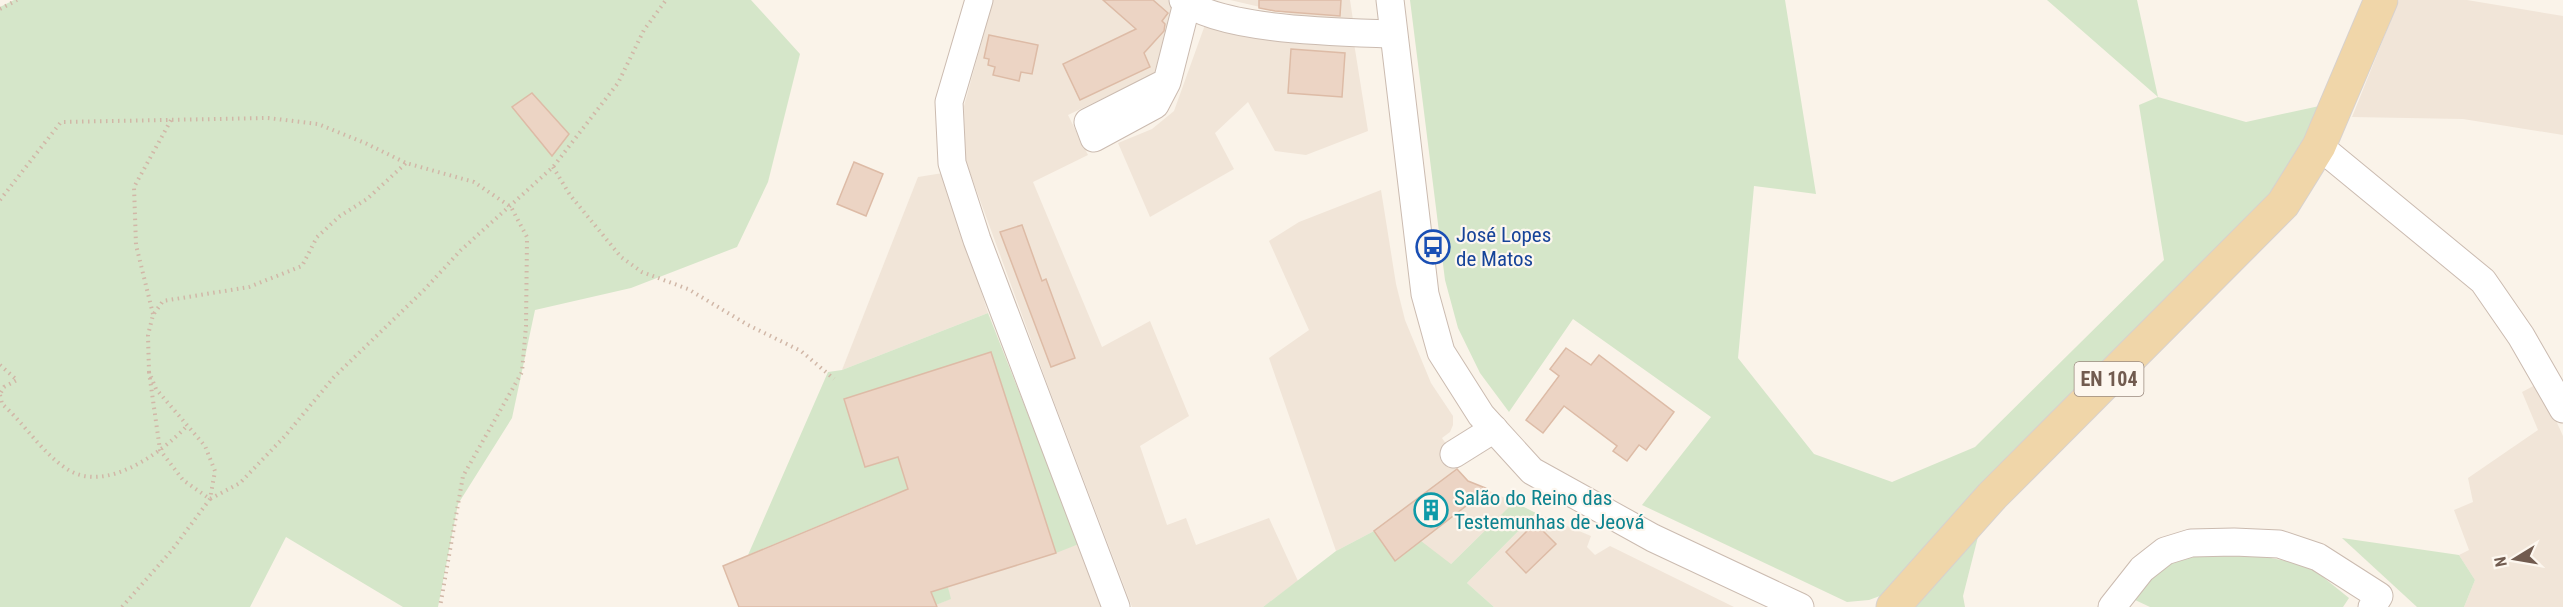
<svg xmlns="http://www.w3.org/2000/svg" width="2563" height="607" viewBox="0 0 2563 607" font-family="'Roboto Condensed',sans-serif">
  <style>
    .residential { fill: #f1e5d8 }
    .green { fill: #d5e6c9 }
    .building { fill: #ecd4c4; stroke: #ddbba6; stroke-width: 1.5 }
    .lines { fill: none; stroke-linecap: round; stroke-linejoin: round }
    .minor-casing { stroke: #cbbbb0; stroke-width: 29 }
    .major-casing { stroke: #d7d1ce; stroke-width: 35 }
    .path { stroke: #d1b7a7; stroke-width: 4; stroke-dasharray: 1.5 4.5; stroke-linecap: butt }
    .minor { stroke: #fff; stroke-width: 27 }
    .major { stroke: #f0d6a9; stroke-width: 33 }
    .labels { text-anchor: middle; stroke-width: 4.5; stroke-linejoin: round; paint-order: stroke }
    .shield { fill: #fdf7ef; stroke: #9b8a7f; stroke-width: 1.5 }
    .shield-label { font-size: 20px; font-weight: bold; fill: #715b4f }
    .transit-label { font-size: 21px; fill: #164399; stroke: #fdf7ef; text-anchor: start }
    .culture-label { font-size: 21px; fill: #0d838f; stroke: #fdf7ef; text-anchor: start }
  </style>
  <rect width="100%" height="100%" fill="#faf3e9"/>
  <g class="residential">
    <path d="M993,0H1168L1177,7L1158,72L1068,115L1088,155L1033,182L1102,347L1150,321L1189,416L1140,446L1167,525L1186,518L1196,545L1269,518L1298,581L1263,607H1132L1048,386L965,159L964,106Z"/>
    <path d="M1230,0H1350L1353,20L1308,18Z"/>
    <path d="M2399,0H2467L2563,16V135L2463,119L2352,117Z"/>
    <path d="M1206,22L1289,42L1354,43L1368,131L1306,155L1275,151L1248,102L1215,133L1234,169L1150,217L1118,143L1152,129L1174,111Z"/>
    <path d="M943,173L988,313L842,370L918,177Z"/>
    <path d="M1381,190L1396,284L1405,320L1431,383L1453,416V425L1450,432L1442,438L1461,466L1457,469L1468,481L1514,502L1451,564L1395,561L1374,531L1336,551L1269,358L1309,330L1269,241L1299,222Z"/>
    <path d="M2539,383L2563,436V607H2464L2475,580L2459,555L2469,550L2454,510L2473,502L2468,478L2538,430L2522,392Z"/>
    <path d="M1536,513L1591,536L1587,547L1595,555L1610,546L1734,607H1494L1467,583Z"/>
    <path d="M1079,544L1103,607H937L936,605L950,599L948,587Z"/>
  </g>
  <g class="green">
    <path d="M14,0H751L800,54L768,182L737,247L631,288L535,310L512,418L458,504L438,607H403L286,537L250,607H0V7Z"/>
    <path d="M1410,0H1785L1816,194L1754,186L1738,358L1814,454L1892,482L1975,447L2164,260L2139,105L2158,97L2047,0H2137L2158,97L2246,122L2324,105L2271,192L1981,489L1888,593L1869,600L1847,602L1642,505L1711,417L1573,319L1509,412L1480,373L1458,328L1445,280Z"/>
    <path d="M988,313L1079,544L1056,553L991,352L844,399L865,467L898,457L939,589L948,587L951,599L936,605L892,495L748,555L828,372L842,370Z"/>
    <path d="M1514,502L1536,513L1467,583L1494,607H1263L1336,551L1374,531L1395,561L1421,541L1451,564Z"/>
    <path d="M1981,525L1963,596L1965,607H1915Z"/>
    <path d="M2342,538L2459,555L2475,580L2464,607H2417Z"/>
    <path d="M2244,553L2308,565L2349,598L2343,607H2150L2133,599L2158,567L2182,558Z"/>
  </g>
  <g class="building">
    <path d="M1103,0H1153L1168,13L1162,21L1165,24L1164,31L1144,53L1150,67L1080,100L1063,64L1136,29Z"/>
    <path d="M1259,0H1341L1340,16L1275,11L1259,8Z"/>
    <path d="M989,35L1038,45L1032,74L1021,72L1019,81L993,75L995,67L988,65L989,59L984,58Z"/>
    <path d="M1291,49L1345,53L1342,97L1288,93Z"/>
    <path d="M532,93L569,134L552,156L512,107Z"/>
    <path d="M854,162L883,174L866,216L837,204Z"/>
    <path d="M1022,225L1042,281L1046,279L1075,358L1051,367L1000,232Z"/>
    <path d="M1566,348L1591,365L1599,355L1674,412L1646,450L1639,445L1627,461L1613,451L1617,446L1564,406L1543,433L1526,420L1559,376L1550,369Z"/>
    <path d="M991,352L1056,553L931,592L937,607H739L723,566L908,489L898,457L865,467L844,399Z"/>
    <path d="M1457,469L1468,481L1488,489L1395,561L1374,531Z"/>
    <path d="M1535,523L1556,544L1526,573L1506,552Z"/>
  </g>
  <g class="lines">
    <defs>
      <g id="minor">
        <path d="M979,0L949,102L952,163L977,240L1116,607"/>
        <path d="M1183,0C1221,31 1343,32 1393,34"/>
        <path d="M1390,0L1425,294L1441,352L1481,415L1532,471L1653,538L1800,607"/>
        <path d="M1167,82L1155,105L1094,138L1088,122L1167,82L1187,3"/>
        <path d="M2319,146L2483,281L2521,336L2563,409"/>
        <path d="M1454,454L1494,429"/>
        <path d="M2112,607L2142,569L2165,551L2191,543L2234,542L2279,544L2318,557L2379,596L2372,607"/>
      </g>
      <path id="major" d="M1893,607L1992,496L2283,204L2319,146L2381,0"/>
    </defs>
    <use href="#minor" class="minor-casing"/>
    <use href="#major" class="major-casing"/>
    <g class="path">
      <path d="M0,9L17,0"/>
      <path d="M553,167L570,195L621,257L642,272L688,289L748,325L801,351L834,379"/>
      <path d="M0,200L61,122L268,118L318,124L365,143L406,163L474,182L511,207L527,237L526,326L522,372L463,476L440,607"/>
      <path d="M153,314L136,245L134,187L171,120"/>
      <path d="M0,365L17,380L4,387L0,394"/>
      <path d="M149,372L160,450L183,480L210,499L240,483L285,436L334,377L424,290L461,250L553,167L618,83L644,30L666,0"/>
      <path d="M0,395L2,404C24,423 42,453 67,469C105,494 160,454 187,426"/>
      <path d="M122,607L172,550L210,499L215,471L205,446L156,389L149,372L148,335L153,315L163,301L249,287L302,266L317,237L340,216L367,199L406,163"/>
    </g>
    <use href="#minor" class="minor"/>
    <use href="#major" class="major"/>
  </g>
  <defs>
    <symbol id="bus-ring" viewBox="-11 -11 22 22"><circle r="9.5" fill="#fdf7ef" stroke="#1a4fb4" stroke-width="1.5"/><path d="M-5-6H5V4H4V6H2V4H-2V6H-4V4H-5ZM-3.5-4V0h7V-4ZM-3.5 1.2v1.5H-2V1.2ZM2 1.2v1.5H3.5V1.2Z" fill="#1a4fb4"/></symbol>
    <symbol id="building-ring" viewBox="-11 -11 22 22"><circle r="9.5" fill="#fdf7ef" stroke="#0f9aa8" stroke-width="1.5"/><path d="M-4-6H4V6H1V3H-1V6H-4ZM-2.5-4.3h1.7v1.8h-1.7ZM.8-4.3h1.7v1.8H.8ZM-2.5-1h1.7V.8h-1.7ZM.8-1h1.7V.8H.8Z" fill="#0f9aa8"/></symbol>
  </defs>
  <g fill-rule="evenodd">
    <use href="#bus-ring" x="1414" y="228" width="38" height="38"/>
    <use href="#building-ring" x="1412" y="491" width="38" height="38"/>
  </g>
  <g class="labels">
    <rect class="shield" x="2074.5" y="362" width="69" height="34" rx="4.5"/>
    <g class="shield-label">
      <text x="2109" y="386">EN 104</text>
    </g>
    <g class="transit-label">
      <text x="1456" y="242">José Lopes<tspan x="1456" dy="24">de Matos</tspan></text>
    </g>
    <g class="culture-label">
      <text x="1454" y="505">Salão do Reino das<tspan x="1454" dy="24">Testemunhas de Jeová</tspan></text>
    </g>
  </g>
  <g transform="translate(2515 559) rotate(259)" stroke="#fdf7ef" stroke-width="4.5" paint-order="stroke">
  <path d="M0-4.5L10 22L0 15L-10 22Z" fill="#715b4f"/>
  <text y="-9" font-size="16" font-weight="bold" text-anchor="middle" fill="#715b4f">N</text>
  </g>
</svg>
